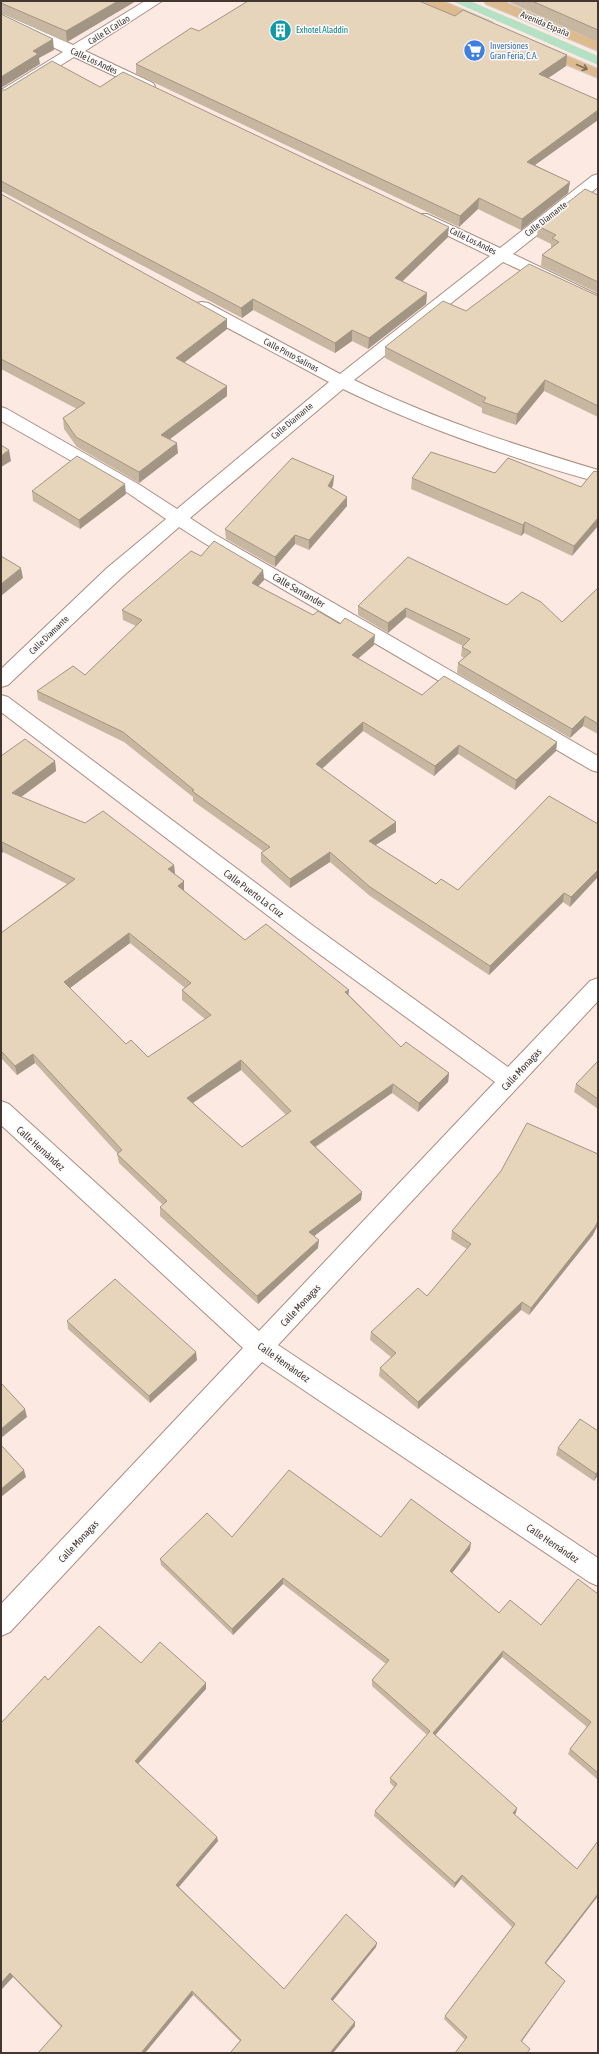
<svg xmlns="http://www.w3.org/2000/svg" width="599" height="2054" viewBox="0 0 599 2054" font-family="'Asap Condensed',sans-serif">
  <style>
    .green { fill: #b4e1c4 }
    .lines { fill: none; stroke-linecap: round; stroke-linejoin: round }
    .minor-casing { stroke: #ab8e81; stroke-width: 2 }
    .major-casing { stroke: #d2cfce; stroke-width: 2 }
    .minor { fill: #fff; fill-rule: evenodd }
    .major { fill: #ddbb8f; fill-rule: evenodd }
    .wall { fill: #c7b7a1; fill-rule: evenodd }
    .shaded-wall { fill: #a29583 }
    .building { fill: #e7d5bb; stroke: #a29583; fill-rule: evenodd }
    .oneway { stroke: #816c57 }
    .labels { text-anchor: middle; stroke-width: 3; stroke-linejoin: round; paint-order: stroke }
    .far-street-label { font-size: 9px; fill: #443732; stroke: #fbfbfb }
    .far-culture-label { font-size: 9px; fill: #0d838f; stroke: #fbfbfb; text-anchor: start }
    .far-shop-label { font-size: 9px; fill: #366cbe; stroke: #fbfbfb; text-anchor: start }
    .street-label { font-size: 10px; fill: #443732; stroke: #fbfbfb }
  </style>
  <rect width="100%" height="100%" fill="#fce9e1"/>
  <path class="green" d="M452,1H470L598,56V65Z"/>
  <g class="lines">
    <defs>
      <g id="minor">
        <path d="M145,1H162L85,51L153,83L155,86L153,89H143L74,57L6,99L1,100V90L63,52L1,22V13L73,45Z"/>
        <path d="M598,174V187L513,254L598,295V306L503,262L354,380C431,418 515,445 598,470V482C511,458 423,428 343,389L190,518L216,535L598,756V772L591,770L204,543L179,527L121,578L8,685L1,687V669L107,568L166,519L128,493L1,421V407L7,409L140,485L177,509L329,382L196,311L194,307L196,303L202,302L208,303L340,374L490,256L415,220L413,217L415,214H427L500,248L592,176Z"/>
        <path d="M1,695L8,697L312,925L508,1067L590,981L598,978V1001L278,1345L598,1558V1586L589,1582L262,1362L10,1632L1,1636V1604L243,1348L1,1125V1101L9,1104L259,1331L495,1082L296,937L1,712Z"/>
      </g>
      <g id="major">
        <path d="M424,1H443L492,22L494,25L492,28H482L426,4Z"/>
        <path d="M484,1H503L598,42V51L486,4Z"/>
        <path d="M539,44L598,69V78L534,51L532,48L534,45Z"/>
      </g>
    </defs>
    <use href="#minor" class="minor-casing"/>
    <use href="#major" class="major-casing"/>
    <use href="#minor" class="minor"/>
    <use href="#major" class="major"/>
  </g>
  <g class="wall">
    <path d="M1,1H136L67,42L1,13Z"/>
    <path d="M507,1H598V42Z"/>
    <path d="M455,16L567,55L566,66L548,78L598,120L535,165L570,182L568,193L521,230L478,209L459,227L136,74V64L199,31Z"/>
    <path d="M100,87L448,237L402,282L427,293L426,304L368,349L352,341L335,353L253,310L242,318L1,191V90Z"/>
    <path d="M1,194L227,329L184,363L227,386V396L170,439L178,453L139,483L77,447L64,429L63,418L77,409L1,369Z"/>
    <path d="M598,195V293L541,266L542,255L551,248V244L537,237L538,226Z"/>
    <path d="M598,296V417L544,391L516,425L482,413V408L385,358V347L466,311Z"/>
    <path d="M598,472L572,556L524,533L521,536L411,489L412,478L495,473L581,487Z"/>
    <path d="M334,476L333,485L332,488L347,506L309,550L295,544L275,567L226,539L225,529Z"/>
    <path d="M32,491L126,494L80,529L33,501Z"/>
    <path d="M201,556L263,570L264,580L258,586L313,615L374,645L358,659L422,695L557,742L556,751L515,790L458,754L434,776L363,731L322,769L396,832L375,845L436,884L458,890L598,824L570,907L563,902L489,975L370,896L330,862L290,888L261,862V853L263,851L193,801V797L124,742L38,700L37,691L85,675L136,626L123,620L122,610Z"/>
    <path d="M598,588V734L583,726L570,738L457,673L458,663L464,658L461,656L462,647L463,646L406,617L388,633L358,615V606L507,605L562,622Z"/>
    <path d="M1,756L55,761L56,771L21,797L174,865L175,874L184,881V891L245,940L349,990L348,994L401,1047L449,1073L448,1082L418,1112L392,1093L316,1147L362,1192L361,1200L314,1236L318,1248L258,1304L160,1216V1207L163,1205L119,1163L117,1154H118L35,1063L17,1075L1,1058V933L67,884L3,852L1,854ZM130,943L185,988L182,990V1000L205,1019L148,1057L126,1044L70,988ZM241,1070L286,1115L242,1147L193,1103Z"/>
    <path d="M598,1061V1109L574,1092L576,1084Z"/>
    <path d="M452,1231L593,1235L529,1315L521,1310L418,1409L379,1376L380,1368L391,1357L370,1340L371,1332L427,1296L467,1249L451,1239Z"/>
    <path d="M67,1321L197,1360L150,1403L68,1329Z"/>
    <path d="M598,1431V1475L594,1481L556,1455L558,1448Z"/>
    <path d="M232,1537H381L470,1550L452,1573L499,1613L541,1625L598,1594V1780L568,1754L570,1749L587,1727L502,1657L435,1735L516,1813L514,1814L577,1869L598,1841V1896L546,1963L565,1981L563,1984L465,2040L444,2019L445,2016L512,1927L461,1879L454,1888L374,1816L375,1811L394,1787L390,1783V1778L427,1735L372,1686V1680L386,1664L283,1584L233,1635L161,1565L160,1559Z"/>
    <path d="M141,1663L206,1683V1689L138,1764L218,1841L179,1887L284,1989L376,1947L332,2001L355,2022V2026L333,2053H230L240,2041L193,1995L145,2053H38L61,2027L13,1977L1,1990V1723L48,1680Z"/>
  </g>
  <g class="shaded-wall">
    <path d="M118,1H136L67,42L66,31Z"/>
    <path d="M53,39L54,50L39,58L40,64L1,88V77L33,51Z"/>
    <path d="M567,55L566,66L538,85L539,74Z"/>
    <path d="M598,110V120L525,172L527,162Z"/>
    <path d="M570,182L568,193L521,230L522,219Z"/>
    <path d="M479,198L478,209L459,227L460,216Z"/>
    <path d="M449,227L448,237L394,289L395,278Z"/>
    <path d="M427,293L426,304L368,349L369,338Z"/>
    <path d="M253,299V310L242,318L241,308Z"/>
    <path d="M227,319V329L176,369V358Z"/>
    <path d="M352,330V341L335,353V343Z"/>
    <path d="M545,380L544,391L516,425L517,414Z"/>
    <path d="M227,386V396L162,445L161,435Z"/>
    <path d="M177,443L178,453L139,483V472Z"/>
    <path d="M9,450L11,461L1,467V456Z"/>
    <path d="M334,476L333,485L328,496V486Z"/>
    <path d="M125,484L126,494L80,529L79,520Z"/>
    <path d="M347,497V506L309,550V540Z"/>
    <path d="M598,518V526L572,556L574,546Z"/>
    <path d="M525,522L524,533L521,536L523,525Z"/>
    <path d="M295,535V544L275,567V557Z"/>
    <path d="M21,568L23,578L1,596V584Z"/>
    <path d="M263,570L264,580L252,593V583Z"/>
    <path d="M406,608V617L388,633V623Z"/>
    <path d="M375,635L374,645L351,664L352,655Z"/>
    <path d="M585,716L583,726L570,738L572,729Z"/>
    <path d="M363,722V731L316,774V764Z"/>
    <path d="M557,742L556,751L515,790L516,780Z"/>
    <path d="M459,745L458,754L434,776L435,766Z"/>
    <path d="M55,761L56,771L13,803L12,793Z"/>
    <path d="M396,822V832L368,850L369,841Z"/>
    <path d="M2,842L3,852L1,854V843Z"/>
    <path d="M330,852V862L290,888V879Z"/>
    <path d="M174,865L175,875L168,869Z"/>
    <path d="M598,870V877L570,907L571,897Z"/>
    <path d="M184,881V891L178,886Z"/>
    <path d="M564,893L563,902L489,975L490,966Z"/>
    <path d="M129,933L130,943L66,991L64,982Z"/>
    <path d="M349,990L348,999L345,992Z"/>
    <path d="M33,1054L35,1063L17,1075L15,1066Z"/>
    <path d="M241,1060V1070L188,1106L187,1098Z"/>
    <path d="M449,1073L448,1082L418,1112L419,1103Z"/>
    <path d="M393,1084L392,1093L310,1150V1142Z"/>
    <path d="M362,1192L361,1200L309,1240V1232Z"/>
    <path d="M598,1221V1225L593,1235L529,1315L531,1308Z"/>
    <path d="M319,1240L318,1248L258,1304L257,1296Z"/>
    <path d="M522,1302L521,1310L418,1409V1402Z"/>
    <path d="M196,1352L197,1360L150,1403L149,1396Z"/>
    <path d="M25,1409L27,1417L1,1438V1429Z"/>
    <path d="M24,1470L26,1477L1,1497V1489Z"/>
    <path d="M598,1471V1475L594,1481L596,1474Z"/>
    <path d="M471,1543L470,1550L449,1577L450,1571Z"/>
    <path d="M283,1578V1584L233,1635L232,1629Z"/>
    <path d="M503,1651L502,1657L432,1739L433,1733Z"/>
    <path d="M206,1683V1689L136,1766L135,1761Z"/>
    <path d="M517,1808L516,1813L511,1818L513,1813Z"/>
    <path d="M217,1837L218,1841L177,1889L176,1885Z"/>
    <path d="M462,1875L461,1879L454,1888L455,1883Z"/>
    <path d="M598,1894V1896L543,1967L545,1963Z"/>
    <path d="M377,1943L376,1947L331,2003V1999Z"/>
    <path d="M10,1973L13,1977L1,1990V1983Z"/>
    <path d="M565,1981L563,1984L520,2044L521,2041Z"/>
    <path d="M192,1991L193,1995L145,2053H141Z"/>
    <path d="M355,2022V2026L333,2053H330Z"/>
  </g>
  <g class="building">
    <path d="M1,1H118L66,31L1,3Z"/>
    <path d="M248,1H419L455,16L463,10L567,55L539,74L598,100V110L527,162L570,182L522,219L479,198L460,216L136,64L191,28L199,31Z"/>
    <path d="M532,1H598V30Z"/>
    <path d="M1,14L53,39L33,51L38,54L1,77Z"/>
    <path d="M52,61L100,87L123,72L449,227L395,278L427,293L369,338L352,330L335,343L253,299L241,308L1,181V90H5Z"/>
    <path d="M585,189L598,195V282L542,255L559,242L552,238L556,235L538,226Z"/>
    <path d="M1,194L227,319L176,358L227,386L161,435L177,443L139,472L76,437L63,418L85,403L1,359Z"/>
    <path d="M529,264L598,296V406L545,380L517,414L483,402L486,398L385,347L443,301L466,311Z"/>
    <path d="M1,445L9,450L1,456Z"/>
    <path d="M431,452L495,473L508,458L581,487L594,471L598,472V518L574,546L525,522L523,525L412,478Z"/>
    <path d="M77,456L125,484L79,520L32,491Z"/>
    <path d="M292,458L334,476L328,486L347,497L309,540L295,535L275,557L225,529Z"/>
    <path d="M214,541L263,570L252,583L313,615L318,611L340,624L345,618L375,635L352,655L422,695L444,676L557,742L516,780L459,745L435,766L363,722L316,764L396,822L369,841L436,884L441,879L458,890L549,796L598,824V870L571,897L564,893L490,966L370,887L330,852L290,879L261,853L270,847L192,791L194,790L123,732L37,691L73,666L85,675L142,620L122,610L191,551L201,556Z"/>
    <path d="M1,556L21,568L1,584Z"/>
    <path d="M408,557L507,605L522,592L541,602L562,622L598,588V724L585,716L572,729L458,663L471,652L462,647L470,639L406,608L388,623L358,606Z"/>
    <path d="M25,739L55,761L12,793L85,823L103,811L174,865L168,869L184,881L178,886L245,940L266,924L349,990L345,992L401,1047L406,1042L449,1073L419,1103L393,1084L310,1142L362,1192L309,1232L319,1240L257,1296L160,1207L167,1201L117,1154L122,1150L33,1054L15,1066L1,1051V933L75,879L2,842L1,843V756ZM129,933L191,983L182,990L211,1015L148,1057L131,1040L126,1044L64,982ZM241,1060L291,1111L242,1147L187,1098Z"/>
    <path d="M598,1061V1099L576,1084Z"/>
    <path d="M527,1123L598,1154V1221L595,1227L531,1308L522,1302L418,1402L380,1368L396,1353L371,1332L418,1288L427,1296L471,1244L452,1231L501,1171Z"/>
    <path d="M115,1279L196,1352L149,1396L67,1321Z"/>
    <path d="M1,1383L25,1409L1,1429Z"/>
    <path d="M580,1419L598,1431V1471L596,1474L558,1448Z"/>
    <path d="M1,1445L24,1470L1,1489Z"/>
    <path d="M289,1470L381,1537L411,1499L471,1543L450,1571L499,1613L510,1600L541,1625L578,1579L598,1594V1773L570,1749L591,1722L503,1651L433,1733L517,1808L513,1813L577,1869L598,1841V1894L545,1963L565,1981L521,2041L530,2049L527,2053H455L467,2037L445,2016L515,1924L462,1875L455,1883L375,1811L397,1784L390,1778L430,1731L372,1680L389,1660L283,1578L232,1629L160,1559L207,1513L232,1537Z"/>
    <path d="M99,1626L141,1663L160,1642L206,1683L135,1761L217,1837L176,1885L284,1989L346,1914L377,1943L331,1999L355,2022L330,2053H230L241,2040L192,1991L141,2053H38L62,2026L10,1973L1,1983V1723L45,1676L48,1680Z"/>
  </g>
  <defs><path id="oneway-shaft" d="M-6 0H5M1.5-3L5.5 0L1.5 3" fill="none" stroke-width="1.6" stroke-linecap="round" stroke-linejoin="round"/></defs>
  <use class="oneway" href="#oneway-shaft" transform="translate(582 67) rotate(24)"/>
  <defs>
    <symbol id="building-disc" viewBox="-11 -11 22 22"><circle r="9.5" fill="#0f9aa8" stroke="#fbfbfb"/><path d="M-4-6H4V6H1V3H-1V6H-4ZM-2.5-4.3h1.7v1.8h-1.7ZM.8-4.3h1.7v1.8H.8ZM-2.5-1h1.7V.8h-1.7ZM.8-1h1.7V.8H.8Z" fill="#fff"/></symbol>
    <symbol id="supermarket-disc" viewBox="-11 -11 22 22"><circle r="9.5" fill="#3f7fe0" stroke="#fbfbfb"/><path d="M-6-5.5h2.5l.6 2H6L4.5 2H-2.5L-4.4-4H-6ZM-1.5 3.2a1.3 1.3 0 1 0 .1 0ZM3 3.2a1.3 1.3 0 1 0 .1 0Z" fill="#fff"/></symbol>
  </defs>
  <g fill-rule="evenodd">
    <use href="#building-disc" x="268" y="18" width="25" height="25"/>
    <use href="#supermarket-disc" x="462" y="38" width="25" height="25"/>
  </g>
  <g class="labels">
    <g class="far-street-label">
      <text transform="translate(545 24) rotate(23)" y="3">Avenida España</text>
      <text transform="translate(109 30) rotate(-32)" y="3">Calle El Callao</text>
      <text transform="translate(94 61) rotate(25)" y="3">Calle Los Andes</text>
      <text transform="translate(546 219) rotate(-38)" y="3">Calle Diamante</text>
      <text transform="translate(473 241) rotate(26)" y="3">Calle Los Andes</text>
      <text transform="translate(291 355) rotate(28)" y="3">Calle Pinto Salinas</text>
      <text transform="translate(292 421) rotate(-40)" y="3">Calle Diamante</text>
      <text transform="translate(49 635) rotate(-44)" y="3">Calle Diamante</text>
    </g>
    <g class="far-culture-label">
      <text x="296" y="33">Exhotel Aladdín</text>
    </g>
    <g class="far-shop-label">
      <text x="490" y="49">Inversiones<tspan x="490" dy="10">Gran Feria, C.A.</tspan></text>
    </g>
    <g class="street-label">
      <text transform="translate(299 590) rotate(30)" y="4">Calle Santander</text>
      <text transform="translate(254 893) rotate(37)" y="4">Calle Puerto La Cruz</text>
      <text transform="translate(521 1069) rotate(-47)" y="4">Calle Monagas</text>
      <text transform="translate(41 1148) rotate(42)" y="4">Calle Hernández</text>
      <text transform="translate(300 1305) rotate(-47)" y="4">Calle Monagas</text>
      <text transform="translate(284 1362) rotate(35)" y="4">Calle Hernández</text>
      <text transform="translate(78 1541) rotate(-47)" y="4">Calle Monagas</text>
      <text transform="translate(553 1543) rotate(34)" y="4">Calle Hernández</text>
    </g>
  </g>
  <rect width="599" height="2054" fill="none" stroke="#443732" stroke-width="4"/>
</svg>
